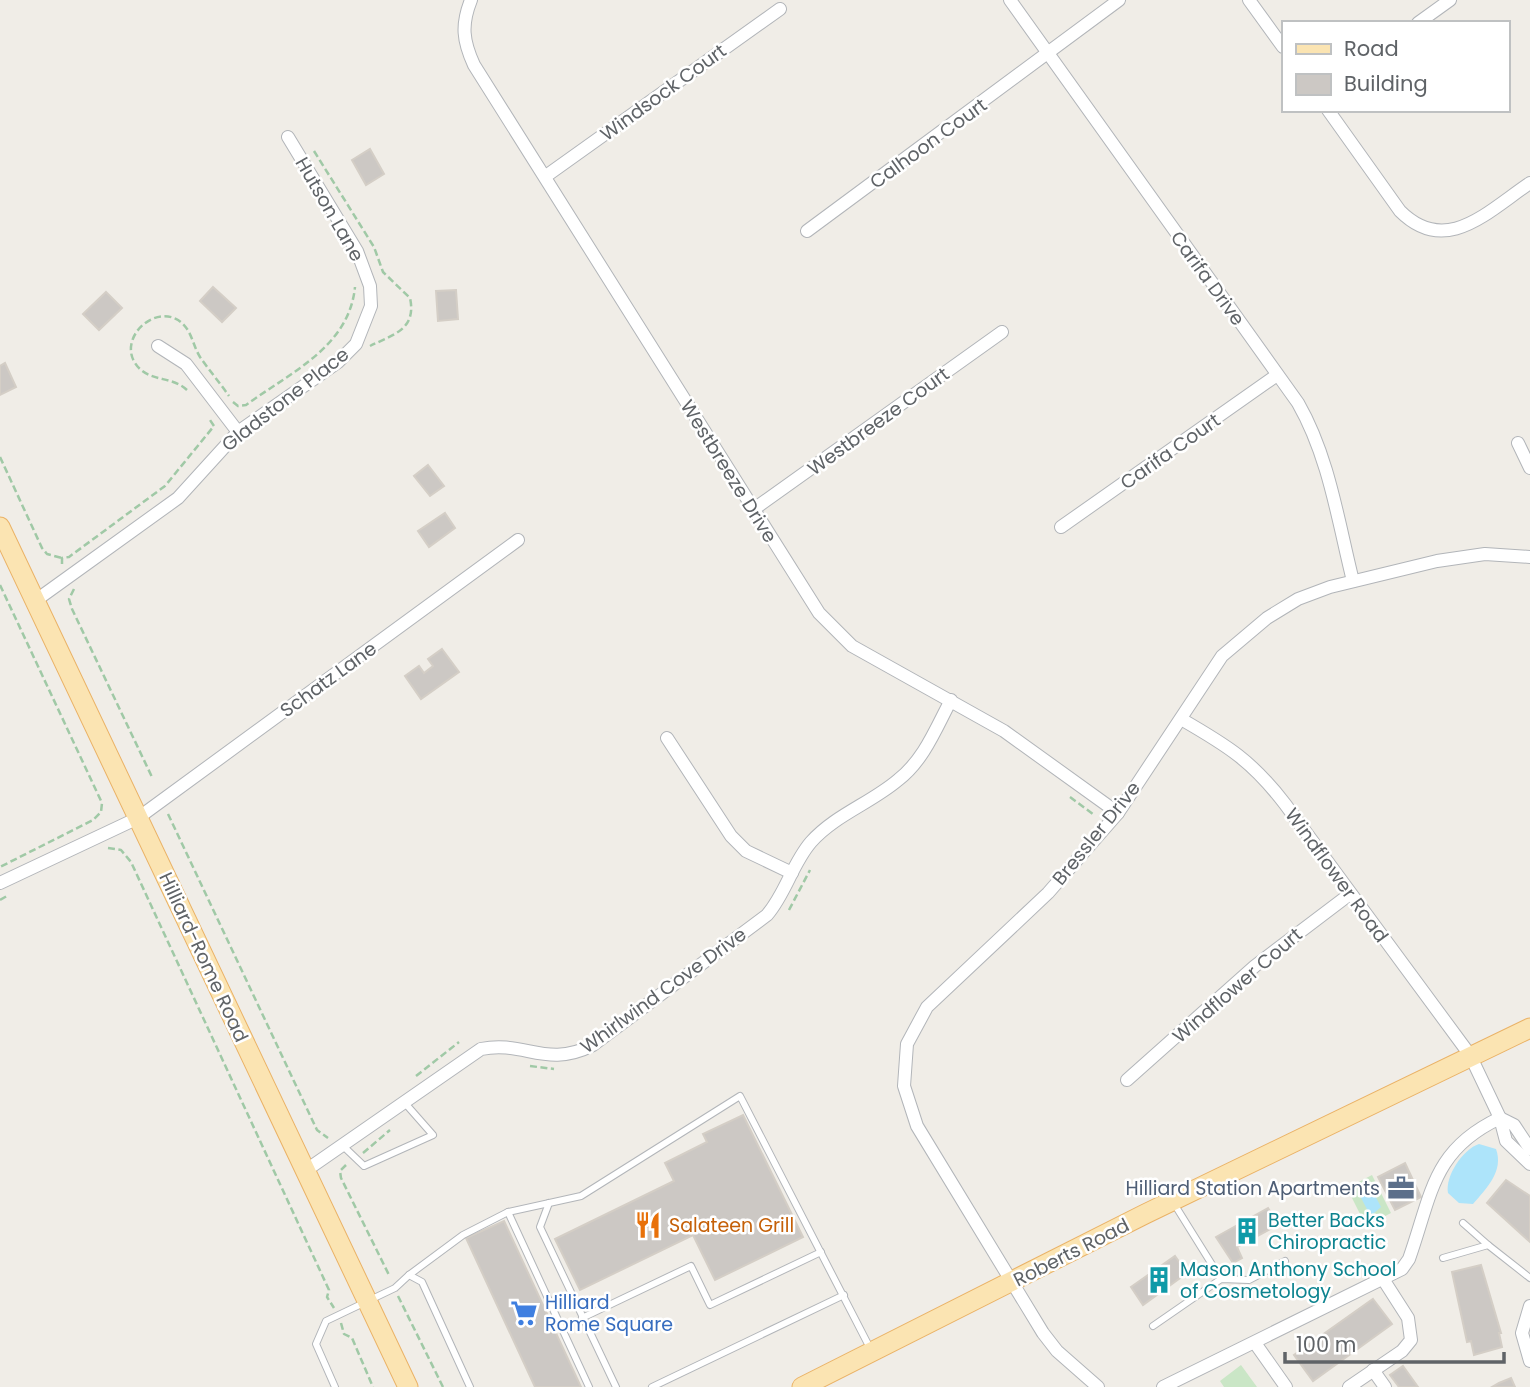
<svg xmlns="http://www.w3.org/2000/svg" width="1530" height="1387" viewBox="0 0 1530 1387" font-family="Poppins,sans-serif">
  <style>
    .green { fill: #cae6c6 }
    .water { fill: #ade4fa }
    .building { fill: #ccc8c4; stroke: #d4cec6; stroke-width: 2 }
    .lines { fill: none; stroke-linecap: round; stroke-linejoin: round }
    .lane-casing { stroke: #b2b5b9; stroke-width: 8 }
    .street-casing { stroke: #b2b5b9; stroke-width: 14 }
    .primary-casing { stroke: #eab266; stroke-width: 21 }
    .path { stroke: #a0c9a6; stroke-width: 2.5; stroke-dasharray: 7 3.5; stroke-linecap: butt }
    .lane { stroke: #fff; stroke-width: 6 }
    .street { stroke: #fff; stroke-width: 12 }
    .primary { stroke: #fbe4b2; stroke-width: 19 }
    .labels { text-anchor: middle; stroke-width: 5; stroke-linejoin: round; paint-order: stroke }
    .street-label { font-size: 19px; fill: #5f6367; stroke: #fff }
    .service-label { font-size: 19px; fill: #4e5e75; stroke: #fff; text-anchor: end }
    .culture-label { font-size: 19px; fill: #0d838f; stroke: #fff; text-anchor: start }
    .food-label { font-size: 19px; fill: #c56008; stroke: #fff; text-anchor: start }
    .shop-label { font-size: 19px; fill: #366cbe; stroke: #fff; text-anchor: start }
  </style>
  <rect width="100%" height="100%" fill="#f0ede7"/>
  <g class="green">
    <path d="M1372,1175L1391,1213L1366,1226L1347,1188Z"/>
    <path d="M1241,1365L1257,1387H1224L1220,1381Z"/>
  </g>
  <g class="water">
    <path d="M1479,1144L1496,1149C1504,1171 1487,1188 1473,1204L1459,1203L1448,1193C1445,1176 1463,1149 1479,1144Z"/>
    <path d="M1367,1187L1371,1188L1381,1207L1373,1214L1369,1213L1359,1194Z"/>
  </g>
  <g class="building">
    <path d="M370,149L384,174L366,185L352,160Z"/>
    <path d="M213,287L236,308L222,322L200,301Z"/>
    <path d="M456,290L458,319L438,321L436,291Z"/>
    <path d="M106,292L122,308L99,330L83,314Z"/>
    <path d="M5,363L16,387L0,395V366Z"/>
    <path d="M428,465L444,486L430,496L414,476Z"/>
    <path d="M445,513L455,528L429,547L418,531Z"/>
    <path d="M442,649L459,672L421,699L405,676L419,666L424,673L433,666L428,659Z"/>
    <path d="M743,1115L803,1237L715,1280L693,1235L580,1290L555,1239L674,1181L665,1163L707,1142L703,1134Z"/>
    <path d="M1405,1163L1421,1197L1395,1210L1378,1177Z"/>
    <path d="M1506,1180L1530,1196V1242L1487,1203Z"/>
    <path d="M1268,1208L1278,1225L1237,1247L1242,1258L1233,1263L1216,1237Z"/>
    <path d="M504,1221L581,1387H535L466,1238Z"/>
    <path d="M1175,1256L1187,1273L1143,1305L1131,1287Z"/>
    <path d="M1481,1265L1501,1333H1499L1502,1347L1474,1355L1471,1341L1467,1342L1452,1272Z"/>
    <path d="M1373,1299L1392,1324L1313,1381L1294,1355Z"/>
    <path d="M1403,1366L1418,1387H1399L1390,1375Z"/>
    <path d="M1511,1378L1515,1387H1492L1499,1383Z"/>
  </g>
  <g class="lines">
    <defs>
      <g id="lane">
        <path d="M342,1145L364,1166L433,1135L404,1102"/>
        <path d="M1173,1202L1221,1279"/>
        <path d="M549,1203L540,1227L616,1387"/>
        <path d="M508,1212L589,1387"/>
        <path d="M1463,1223L1488,1245"/>
        <path d="M1443,1258L1488,1245L1530,1278"/>
        <path d="M409,1275L422,1282L470,1387"/>
        <path d="M582,1318L691,1266L710,1305L821,1252"/>
        <path d="M1153,1326L1221,1279L1249,1280L1285,1261"/>
        <path d="M335,1387L316,1344L326,1321L395,1288L409,1275L463,1235L508,1212L581,1196L740,1096L870,1348"/>
        <path d="M652,1387L844,1295"/>
      </g>
      <g id="street">
        <path d="M471,0C461,25 463,41 474,65L819,613L852,646L1004,731L1118,813"/>
        <path d="M1010,0L1298,403C1329,457 1338,521 1353,581"/>
        <path d="M1249,0L1283,47"/>
        <path d="M1418,23L1450,0"/>
        <path d="M1328,110L1400,211C1446,257 1488,211 1530,183"/>
        <path d="M546,176L780,9"/>
        <path d="M807,231L1119,0"/>
        <path d="M158,346L186,364L238,432"/>
        <path d="M1518,443L1530,468"/>
        <path d="M754,509L1002,332"/>
        <path d="M1061,527L1277,375"/>
        <path d="M35,601L178,498L238,432L338,362L356,344L371,306L370,286L357,251L288,137"/>
        <path d="M1181,719C1228,746 1252,761 1285,804L1470,1055L1500,1118L1506,1141L1530,1164"/>
        <path d="M667,738L731,836L746,851L792,873"/>
        <path d="M0,883L138,818L518,540"/>
        <path d="M1127,1080L1255,966L1350,894"/>
        <path d="M1500,1118L1514,1125L1530,1149"/>
        <path d="M305,1171L481,1049C525,1040 546,1069 593,1045L767,915C786,893 792,864 811,842C835,815 871,803 898,780C924,760 936,728 951,700"/>
        <path d="M1530,1306L1522,1333L1530,1361"/>
        <path d="M1255,1343L1286,1387"/>
        <path d="M1373,1370L1385,1387"/>
        <path d="M1098,1387L1057,1351L1043,1333L917,1126L904,1086L907,1044L927,1007L1048,893L1118,813L1222,656L1267,618L1298,599L1330,587L1437,561L1485,554L1530,557"/>
        <path d="M1163,1387L1402,1269L1409,1259C1432,1194 1432,1150 1500,1118"/>
        <path d="M1349,1387L1402,1351L1411,1340L1408,1318L1383,1279"/>
      </g>
      <g id="primary">
        <path d="M0,527L408,1387"/>
        <path d="M802,1387L1145,1214L1530,1028"/>
      </g>
    </defs>
    <use href="#lane" class="lane-casing"/>
    <use href="#street" class="street-casing"/>
    <use href="#primary" class="primary-casing"/>
    <g class="path">
      <path d="M314,151L374,247L383,272L410,298C417,330 392,335 370,346"/>
      <path d="M187,390C171,375 148,383 135,363C119,338 153,305 178,320C192,329 192,344 200,357C209,370 220,383 229,396"/>
      <path d="M233,402L238,406L246,405C291,372 349,347 355,287"/>
      <path d="M0,457L42,548L47,554L62,558"/>
      <path d="M62,564V558L69,557L165,486L214,426L210,420"/>
      <path d="M0,585L102,803L101,812L93,820L0,867"/>
      <path d="M74,589L69,599L72,609L152,777"/>
      <path d="M1070,797L1093,814"/>
      <path d="M168,814L317,1130L328,1138"/>
      <path d="M108,848L121,850L131,862L329,1290L327,1297L334,1308"/>
      <path d="M0,900L7,896"/>
      <path d="M789,910L810,870"/>
      <path d="M530,1066L554,1069"/>
      <path d="M416,1076L459,1042"/>
      <path d="M363,1153L390,1130"/>
      <path d="M346,1165L340,1171L341,1178L390,1277"/>
      <path d="M398,1296L443,1387"/>
      <path d="M341,1323L344,1334L352,1338L373,1387"/>
    </g>
    <use href="#lane" class="lane"/>
    <use href="#street" class="street"/>
    <use href="#primary" class="primary"/>
  </g>
  <defs>
    <symbol id="office-bare" viewBox="-9 -9 18 18"><path d="M-6-3h4V-5.5h4V-3h4V5H-6ZM-1-4.5V-3h2v-1.5ZM-6 0V1H6V0Z" fill="#5c6f8a" stroke="#fff" stroke-width="2.5" paint-order="stroke"/></symbol>
    <symbol id="restaurant-bare" viewBox="-9 -9 18 18"><path d="M-5-6h1v4h1v-4h1v4h1v-4h1v5L-1.5 .5V6h-2V.5L-5-1ZM5-6V6H3V1.5H1.5Q1.5-4 5-6Z" fill="#e8710a" stroke="#fff" stroke-width="2.5" paint-order="stroke"/></symbol>
    <symbol id="building-bare" viewBox="-9 -9 18 18"><path d="M-4-6H4V6H1V3H-1V6H-4ZM-2.5-4.3h1.7v1.8h-1.7ZM.8-4.3h1.7v1.8H.8ZM-2.5-1h1.7V.8h-1.7ZM.8-1h1.7V.8H.8Z" fill="#0f9aa8" stroke="#fff" stroke-width="2.5" paint-order="stroke"/></symbol>
    <symbol id="supermarket-bare" viewBox="-9 -9 18 18"><path d="M-6-5.5h2.5l.6 2H6L4.5 2H-2.5L-4.4-4H-6ZM-1.5 3.2a1.3 1.3 0 1 0 .1 0ZM3 3.2a1.3 1.3 0 1 0 .1 0Z" fill="#3f7fe0" stroke="#fff" stroke-width="2.5" paint-order="stroke"/></symbol>
  </defs>
  <g fill-rule="evenodd">
    <use href="#office-bare" x="1382" y="1169" width="38" height="38"/>
    <use href="#restaurant-bare" x="629" y="1206" width="38" height="38"/>
    <use href="#building-bare" x="1228" y="1212" width="38" height="38"/>
    <use href="#building-bare" x="1140" y="1261" width="38" height="38"/>
    <use href="#supermarket-bare" x="505" y="1294" width="38" height="38"/>
  </g>
  <g class="labels">
    <g class="street-label">
      <text transform="translate(663 92) rotate(-36)" y="7">Windsock Court</text>
      <text transform="translate(928 143) rotate(-36)" y="7">Calhoon Court</text>
      <text transform="translate(330 209) rotate(60)" y="7">Hutson Lane</text>
      <text transform="translate(1208 278) rotate(54)" y="7">Carifa Drive</text>
      <text transform="translate(285 399) rotate(-38)" y="7">Gladstone Place</text>
      <text transform="translate(878 421) rotate(-36)" y="7">Westbreeze Court</text>
      <text transform="translate(1170 451) rotate(-35)" y="7">Carifa Court</text>
      <text transform="translate(729 471) rotate(58)" y="7">Westbreeze Drive</text>
      <text transform="translate(328 679) rotate(-36)" y="7">Schatz Lane</text>
      <text transform="translate(1096 833) rotate(-51)" y="7">Bressler Drive</text>
      <text transform="translate(1337 875) rotate(54)" y="7">Windflower Road</text>
      <text transform="translate(204 957) rotate(65)" y="7">Hilliard-Rome Road</text>
      <text transform="translate(1237 985) rotate(-41)" y="7">Windflower Court</text>
      <text transform="translate(663 990) rotate(-36)" y="7">Whirlwind Cove Drive</text>
      <text transform="translate(1071 1252) rotate(-27)" y="7">Roberts Road</text>
    </g>
    <g class="service-label">
      <text x="1380" y="1195">Hilliard Station Apartments</text>
    </g>
    <g class="culture-label">
      <text x="1268" y="1227">Better Backs<tspan x="1268" dy="22">Chiropractic</tspan></text>
      <text x="1180" y="1276">Mason Anthony School<tspan x="1180" dy="22">of Cosmetology</tspan></text>
    </g>
    <g class="food-label">
      <text x="669" y="1232">Salateen Grill</text>
    </g>
    <g class="shop-label">
      <text x="545" y="1309">Hilliard<tspan x="545" dy="22">Rome Square</tspan></text>
    </g>
  </g>
  <rect x="1282" y="21" width="228" height="91" fill="#ffffff" stroke="#bfc1c2" stroke-width="2"/>
  <rect x="1296" y="44" width="35" height="10" fill="#fbe4b2" stroke="#bfc1c2" stroke-width="2"/>
  <text x="1344" y="56" font-size="21" fill="#5f6367">Road</text>
  <rect x="1296" y="74" width="35" height="21" fill="#ccc8c4" stroke="#bfc1c2" stroke-width="2"/>
  <text x="1344" y="91" font-size="21" fill="#5f6367">Building</text>
  <path d="M1285 1352v10h219v-10" fill="none" stroke="#5f6367" stroke-width="3.5"/>
  <text x="1296" y="1352" font-size="21" fill="#5f6367" stroke="#ffffff" stroke-width="5" paint-order="stroke">100 m</text>
</svg>
